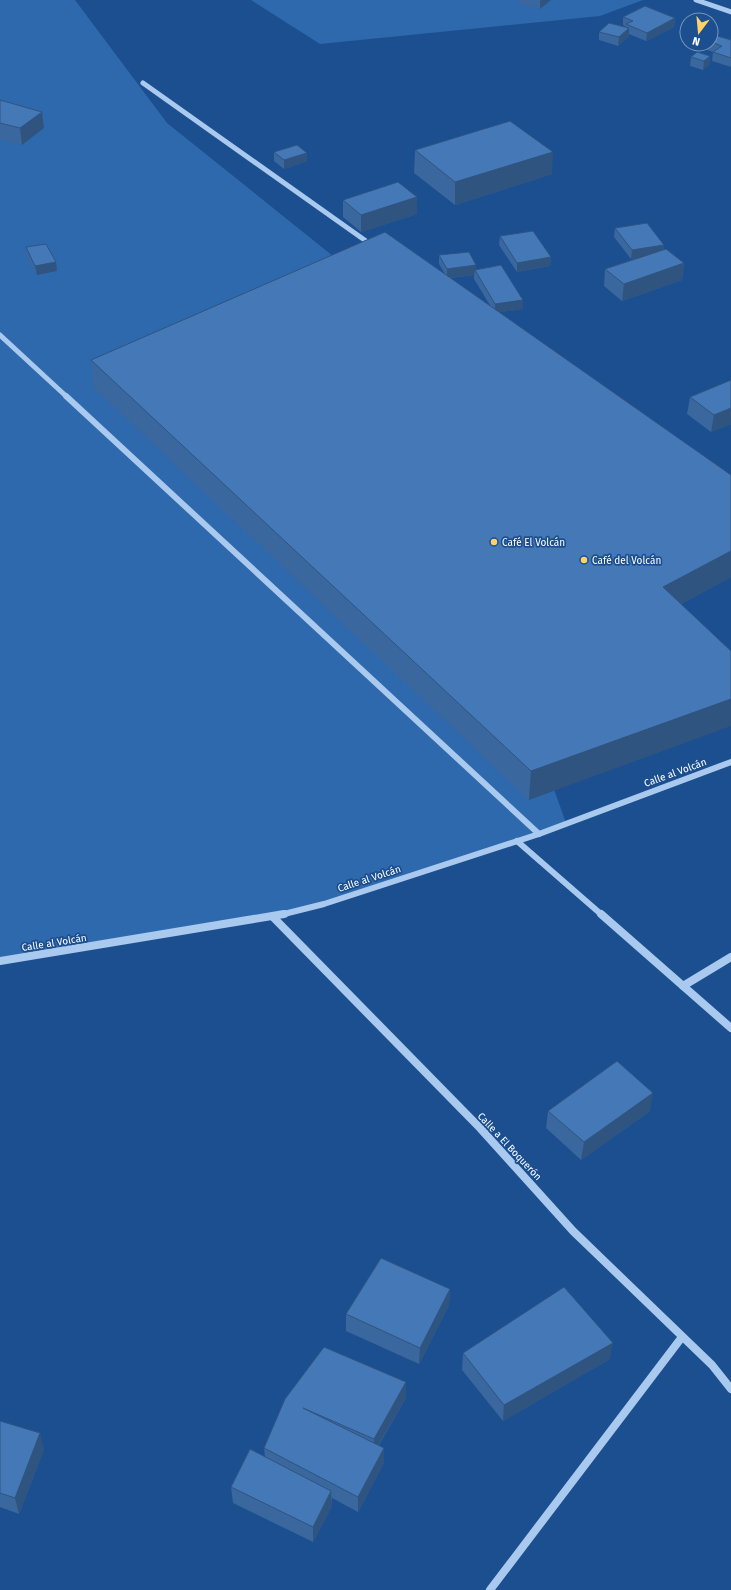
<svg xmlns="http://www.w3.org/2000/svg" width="731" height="1590" viewBox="0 0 731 1590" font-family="'Fira Sans',sans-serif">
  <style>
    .green { fill: #2e69ad }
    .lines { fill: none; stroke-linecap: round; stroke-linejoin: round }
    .minor-far2 { stroke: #a9c9ee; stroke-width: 5 }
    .minor-far1 { stroke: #a9c9ee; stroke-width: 6 }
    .minor { stroke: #a9c9ee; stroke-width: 8 }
    .wall { fill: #3a679d; fill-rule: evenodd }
    .shaded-wall { fill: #305480 }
    .building { fill: #4478b7; stroke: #305480 }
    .poi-dot { fill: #ffd166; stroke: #1b4f8f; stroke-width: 1.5 }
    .labels { text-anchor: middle; stroke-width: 3.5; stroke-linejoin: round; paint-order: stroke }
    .poi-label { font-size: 10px; fill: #fff; stroke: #1b4f8f; text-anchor: start }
    .street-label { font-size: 10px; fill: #fff; stroke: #1b4f8f }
  </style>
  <rect width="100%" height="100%" fill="#1b4f8f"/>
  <g class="green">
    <path d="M0,0H75L167,123L444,345L482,587L566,823L324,904L0,961Z"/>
    <path d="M251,0H643L600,16L320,44Z"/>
  </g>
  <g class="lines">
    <g class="minor-far2">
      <path d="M696,0L731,12"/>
      <path d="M143,83L373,246"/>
      <path d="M0,335L67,397"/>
    </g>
    <g class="minor-far1">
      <path d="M66,396L539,834"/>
      <path d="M517,841L602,915"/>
      <path d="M280,915L324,904L539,834L731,762"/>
    </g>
    <g class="minor">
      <path d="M601,914L731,1028"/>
      <path d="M273,917L480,1128L573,1231L712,1365L731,1389"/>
      <path d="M0,961L284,914"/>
      <path d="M683,986L731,957"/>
      <path d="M490,1590L682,1337"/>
    </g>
  </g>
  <g class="wall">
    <path d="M519,0H551L540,9L519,4Z"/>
    <path d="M623,17L675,18L674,27L646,41L629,34V36L618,46L599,40V32L626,27L623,25Z"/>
    <path d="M711,37L731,40V67L712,61L713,52L705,49L706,44H711Z"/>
    <path d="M710,56L709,65L703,70L690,66L691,57Z"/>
    <path d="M0,100L42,112L44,128L22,145L0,139Z"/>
    <path d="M415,150L552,174L455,205L414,173Z"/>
    <path d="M274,152L307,161L284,169L274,161Z"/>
    <path d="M343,200L417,214L361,232L343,217Z"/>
    <path d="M615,228L664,245L663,250L684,263L682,280L622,301L604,286L605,269L637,258L631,259L614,237Z"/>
    <path d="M500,236L551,257L550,266L517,272L499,245Z"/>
    <path d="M26,247L56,262L57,271L37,275L27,257Z"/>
    <path d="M439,255L476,265V270L523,309L499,312L731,577L681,604L529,800L94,388L91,360L445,274L439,264ZM474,275V279L491,307L450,278Z"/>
    <path d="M731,380V424L711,432L687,414L690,397Z"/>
    <path d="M548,1111H650L581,1160L546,1128Z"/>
    <path d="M450,1289L449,1305L419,1364L346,1331V1314Z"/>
    <path d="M463,1353L610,1359L503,1421L462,1370Z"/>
    <path d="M406,1398L379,1445L384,1463L358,1512L332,1498V1506L313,1542L233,1503L231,1487L265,1457L264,1448L285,1399Z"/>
    <path d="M0,1421L44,1449L19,1514L0,1507Z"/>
  </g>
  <g class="shaded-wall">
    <path d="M541,0H551L540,9V1Z"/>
    <path d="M675,18L674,27L646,41L647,33Z"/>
    <path d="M629,28V36L618,46L619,37Z"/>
    <path d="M710,56L709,65L703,70L704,61Z"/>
    <path d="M42,112L44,128L22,145L20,128Z"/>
    <path d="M553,152L552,174L455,205V182Z"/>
    <path d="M307,153V161L284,169V160Z"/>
    <path d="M417,197V214L361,232V215Z"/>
    <path d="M664,245L663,254L631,259L632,250Z"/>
    <path d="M551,257L550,266L517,272V263Z"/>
    <path d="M56,262L57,271L37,275L35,266Z"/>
    <path d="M684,263L682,280L622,301L624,284Z"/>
    <path d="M476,265V272L475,270L474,275L447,278V269Z"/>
    <path d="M523,300V309L495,313V304Z"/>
    <path d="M731,408V424L711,432L714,415Z"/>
    <path d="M731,551V577L659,616L663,587Z"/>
    <path d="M731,699V726L529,800L531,771Z"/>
    <path d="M653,1093L650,1111L581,1160L584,1142Z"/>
    <path d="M450,1289L449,1305L419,1364L420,1348Z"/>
    <path d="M613,1343L610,1359L503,1421L504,1405Z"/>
    <path d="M406,1382V1398L373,1454L374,1439Z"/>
    <path d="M40,1433L44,1449L19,1514L15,1498Z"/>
    <path d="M384,1448V1463L358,1512V1497Z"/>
    <path d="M331,1491L332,1506L313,1542V1527Z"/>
  </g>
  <g class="building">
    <path d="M645,6L675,18L647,33L626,24L633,21L623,17Z"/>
    <path d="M609,23L629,28L619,37L599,32Z"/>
    <path d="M714,35L731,40V58L713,52L722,46L711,42V37Z"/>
    <path d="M697,52L710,56L704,61L691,57Z"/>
    <path d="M0,100L42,112L20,128L0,123Z"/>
    <path d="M510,121L553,152L455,182L415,150Z"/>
    <path d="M297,145L307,153L284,160L274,152Z"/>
    <path d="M398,182L417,197L361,215L343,200Z"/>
    <path d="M647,223L664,245L632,250L615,228Z"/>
    <path d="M533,231L551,257L517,263L500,236Z"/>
    <path d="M385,232L731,475V551L663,587L731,651V699L531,771L91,360Z"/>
    <path d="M46,244L56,262L35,266L26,247Z"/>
    <path d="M666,249L684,263L624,284L605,269Z"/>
    <path d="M469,252L476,265L447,269L439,255Z"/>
    <path d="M501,265L523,300L495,304L475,270Z"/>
    <path d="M731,380V408L714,415L690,397Z"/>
    <path d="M617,1061L653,1093L584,1142L548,1111Z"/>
    <path d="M381,1258L450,1289L420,1348L346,1314Z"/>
    <path d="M564,1287L613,1343L504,1405L463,1353Z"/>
    <path d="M324,1347L406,1382L374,1439L303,1408L384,1448L358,1497L264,1448L285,1399Z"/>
    <path d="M0,1421L40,1433L15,1498L0,1493Z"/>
    <path d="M250,1449L331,1491L313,1527L231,1487Z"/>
  </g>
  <g class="poi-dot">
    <circle cx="494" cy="542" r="4"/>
    <circle cx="584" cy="560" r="4"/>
  </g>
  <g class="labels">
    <g class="poi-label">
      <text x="502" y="546">Café El Volcán</text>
      <text x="592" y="564">Café del Volcán</text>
    </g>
    <g class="street-label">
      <text transform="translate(675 772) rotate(-20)" y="4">Calle al Volcán</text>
      <text transform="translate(369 878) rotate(-18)" y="4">Calle al Volcán</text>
      <text transform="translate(54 942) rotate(-9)" y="4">Calle al Volcán</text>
      <text transform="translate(510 1146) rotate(47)" y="4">Calle a El Boquerón</text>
    </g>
  </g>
  <g transform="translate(699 32) rotate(196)"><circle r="19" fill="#1b4f8f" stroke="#7695bc"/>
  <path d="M0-3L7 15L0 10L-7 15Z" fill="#ffd166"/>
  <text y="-6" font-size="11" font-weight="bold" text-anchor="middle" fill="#ffffff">N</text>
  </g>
</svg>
